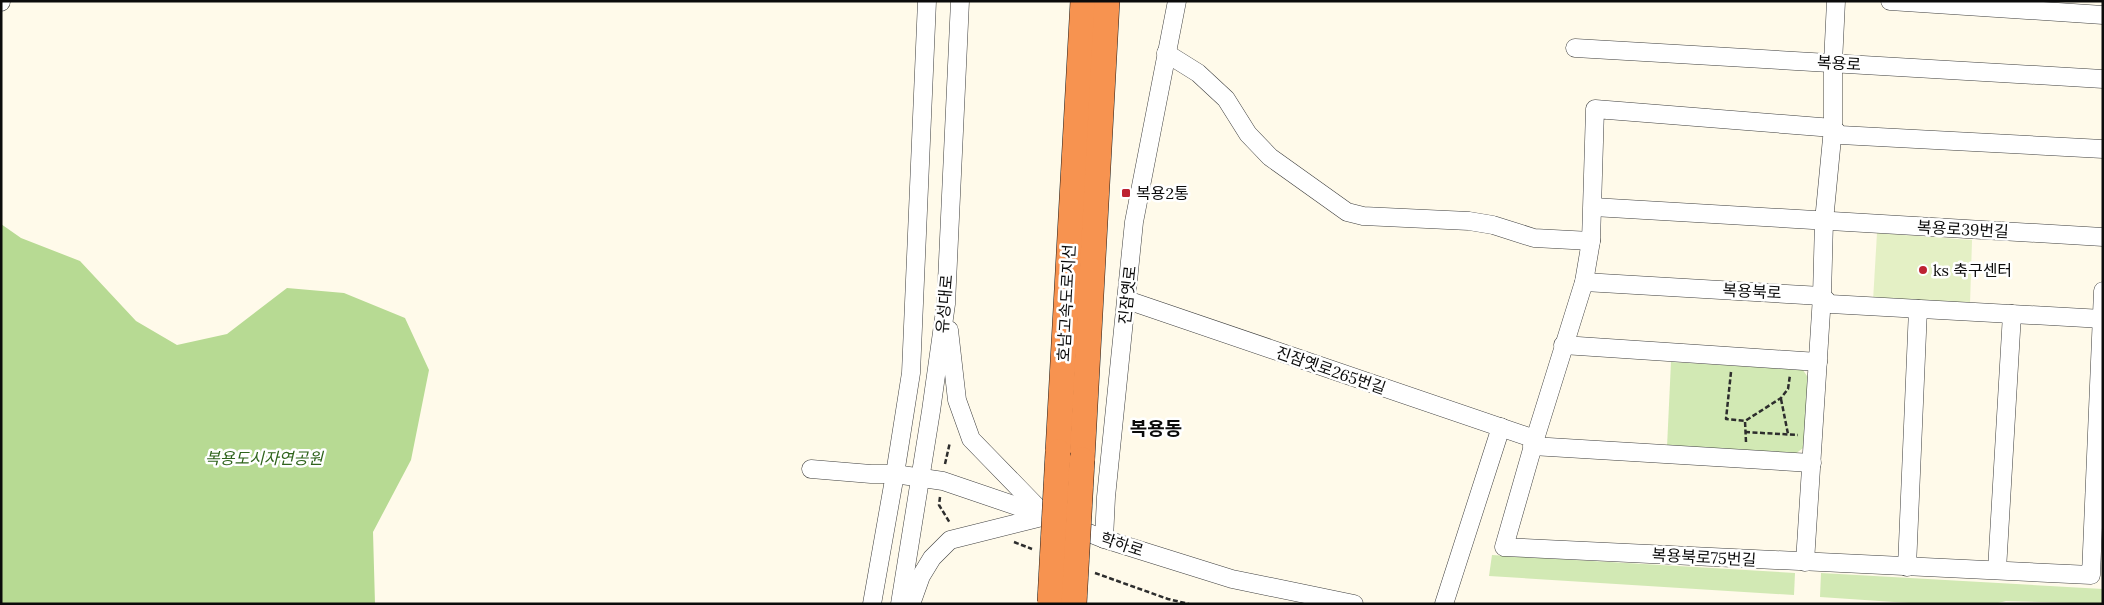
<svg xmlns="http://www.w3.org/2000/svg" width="2104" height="605" viewBox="0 0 2104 605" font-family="Lora,'Noto Sans KR',serif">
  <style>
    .green { fill: #d2e9b4 }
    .forest { fill: #b7da93 }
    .pitch { fill: #e4f0c5 }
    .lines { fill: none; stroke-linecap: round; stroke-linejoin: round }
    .minor-casing { stroke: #3e3e3e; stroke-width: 19 }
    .highway-casing { stroke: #1c1c1c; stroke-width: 26 }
    .path { stroke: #2d2d2d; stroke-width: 2.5; stroke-dasharray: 5 2.5; stroke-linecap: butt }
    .minor { stroke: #fff; stroke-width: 18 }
    .highway { stroke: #f79350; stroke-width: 25 }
    .highway-bridge-casing { stroke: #1c1c1c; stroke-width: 26; stroke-linecap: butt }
    .highway-bridge { stroke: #f79350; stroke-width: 25 }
    .poi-dot { fill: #bd2232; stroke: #fff; stroke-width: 2 }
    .labels { text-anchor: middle; stroke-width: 5; stroke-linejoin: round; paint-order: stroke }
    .street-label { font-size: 16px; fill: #0b0b0b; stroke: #fff }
    .poi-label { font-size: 16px; fill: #0b0b0b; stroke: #fff; text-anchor: start }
    .park-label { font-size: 16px; font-style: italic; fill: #2e631b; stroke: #fff }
    .quarter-label { font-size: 19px; font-weight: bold; fill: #0b0b0b; stroke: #fff }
  </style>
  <rect width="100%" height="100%" fill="#fffaea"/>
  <g class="green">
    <path d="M1671,362L1803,370L1809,379L1806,446L1795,454L1667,447Z"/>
    <path d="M1492,555L1795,573L1794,595L1489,576Z"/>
    <path d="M1821,573L2103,589V604L2006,601L1994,604H1924L1820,597Z"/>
  </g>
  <path class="forest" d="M1,224L21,238L80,261L136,321L177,345L227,334L287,288L344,293L405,318L429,370L411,460L373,532L375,604H1Z"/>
  <path class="pitch" d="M1877,233L1972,240L1970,305L1873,301Z"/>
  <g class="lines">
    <defs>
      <g id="minor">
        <path d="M1890,1L2103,15"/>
        <path d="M1,2V1"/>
        <path d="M1575,48L2103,79"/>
        <path d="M1166,53L1198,73L1226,99L1248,134L1270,157L1347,212L1363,216L1469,221L1493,225L1534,238L1591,241"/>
        <path d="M2103,149L1840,135L1833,128L1595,109L1591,241L1584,282L1535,439L1504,547L2091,575L2103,291"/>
        <path d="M1593,207L2103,237"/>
        <path d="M1584,282L1822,296L1830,304L2103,319"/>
        <path d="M1127,300L1535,439"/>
        <path d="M949,330L957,400L971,439L1042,512"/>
        <path d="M1563,345L1818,362"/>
        <path d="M1532,446L1812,463"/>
        <path d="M811,469L871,474H895L943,481L1046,516L1104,539L1232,579L1354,604"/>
        <path d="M1104,539L1106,497L1134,222L1177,1"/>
        <path d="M1805,562L1822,296L1824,221L1833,128V63L1836,1"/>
        <path d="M1907,567L1918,309"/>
        <path d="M1997,570L2012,314"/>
        <path d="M872,604L895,474L911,373L927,1"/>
        <path d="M900,604L931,411L946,304L960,1"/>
        <path d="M911,604L921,576L932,558L950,540L1046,516"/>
        <path d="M1444,604L1501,427"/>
      </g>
      <g id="highway">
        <path d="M1058,452L1083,1"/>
        <path d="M1082,460L1107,1"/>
      </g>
    </defs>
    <use href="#minor" class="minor-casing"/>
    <use href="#highway" class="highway-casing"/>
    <g class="path">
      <path d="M1731,372L1726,419L1745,421"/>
      <path d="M1781,399L1788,434"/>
      <path d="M1745,432L1798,435"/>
      <path d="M1746,442L1745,421L1781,398L1788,389L1790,375"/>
      <path d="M945,464L950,442"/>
      <path d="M940,497L939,505L950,523"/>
      <path d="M1014,542L1032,549"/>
      <path d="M1095,573L1168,599L1189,604"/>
    </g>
    <use href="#minor" class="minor"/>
    <use href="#highway" class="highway"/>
    <defs>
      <g id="highway-bridge">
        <path d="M1050,602L1058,452"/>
        <path d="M1074,604L1082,460"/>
      </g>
    </defs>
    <use href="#highway-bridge" class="highway-bridge-casing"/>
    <use href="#highway-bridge" class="highway-bridge"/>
  </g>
  <g class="poi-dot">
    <rect x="1121" y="188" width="10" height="10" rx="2.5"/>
    <circle cx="1923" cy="270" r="5"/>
  </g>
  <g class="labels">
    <g class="street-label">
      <text transform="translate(1839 63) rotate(3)" y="6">복용로</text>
      <text transform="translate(1963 229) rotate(3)" y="6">복용로39번길</text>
      <text transform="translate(1752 291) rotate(3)" y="6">복용북로</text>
      <text transform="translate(1127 295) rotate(-84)" y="6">진잠옛로</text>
      <text transform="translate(1066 303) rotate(-87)" y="6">호남고속도로지선</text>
      <text transform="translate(944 304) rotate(-85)" y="6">유성대로</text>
      <text transform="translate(1331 370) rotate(19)" y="6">진잠옛로265번길</text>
      <text transform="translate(1122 544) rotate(18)" y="6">학하로</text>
      <text transform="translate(1704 557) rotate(3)" y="6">복용북로75번길</text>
    </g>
    <g class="poi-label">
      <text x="1136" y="199">복용2통</text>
      <text x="1933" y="276">ks 축구센터</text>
    </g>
    <g class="park-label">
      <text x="264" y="464">복용도시자연공원</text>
    </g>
    <g class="quarter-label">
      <text x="1156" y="435">복용동</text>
    </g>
  </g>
  <rect width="2104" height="605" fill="none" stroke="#0b0b0b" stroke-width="5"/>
</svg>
